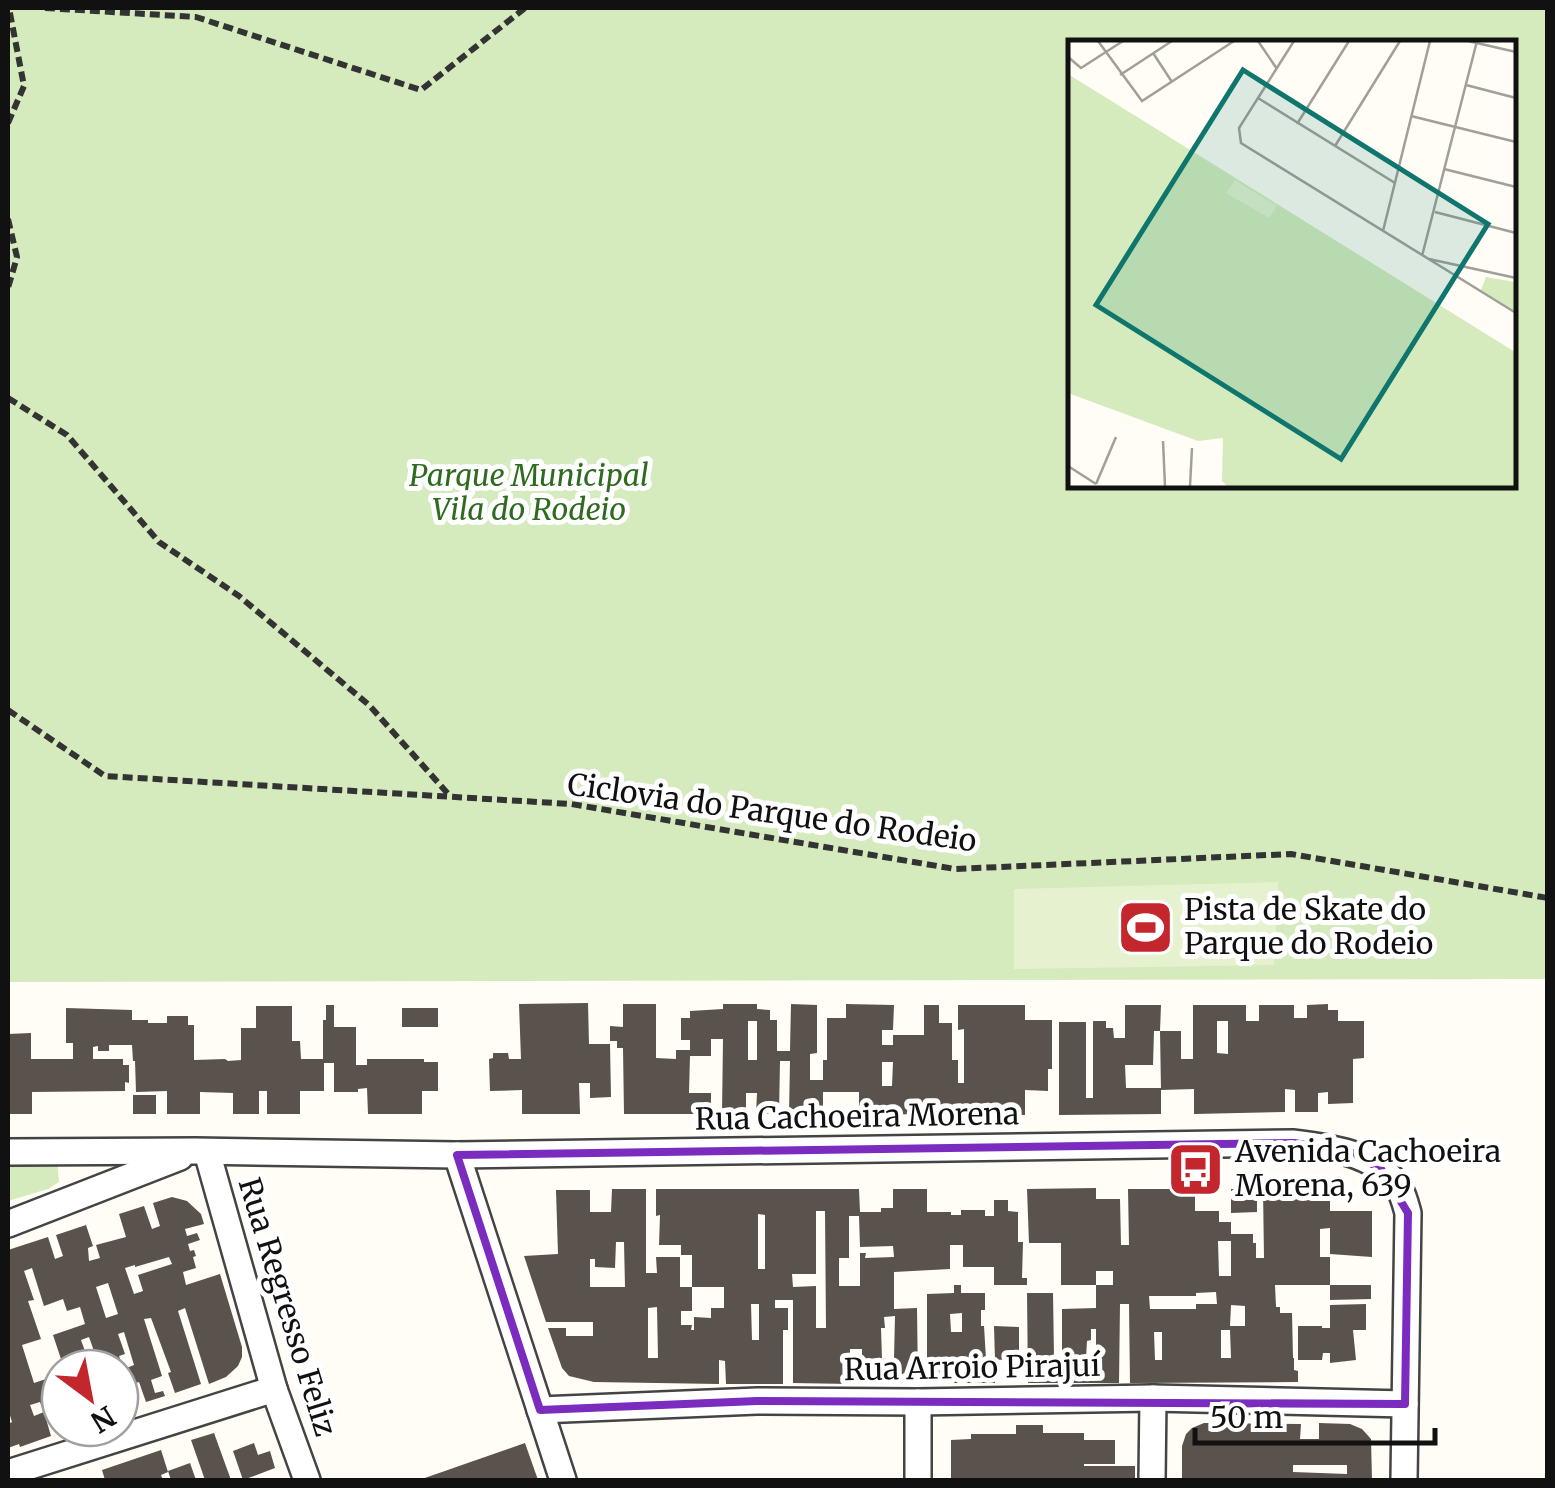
<svg xmlns="http://www.w3.org/2000/svg" width="1555" height="1488" viewBox="0 0 1555 1488" font-family="Merriweather,serif">
  <style>
    .green { fill: #d5ebbd; fill-rule: evenodd }
    .pitch { fill: #e6f2cf }
    .building { fill: #5a524d; fill-rule: evenodd }
    .lines { fill: none; stroke-linecap: round; stroke-linejoin: round }
    .minor-casing { stroke: #444; stroke-width: 30 }
    .path { stroke: #333; stroke-width: 6; stroke-dasharray: 10 5; stroke-linecap: butt }
    .minor { stroke: #fff; stroke-width: 25 }
    .marked { fill: none; stroke: #7b2cbf; stroke-width: 8; stroke-linejoin: round }
    .labels { text-anchor: middle; stroke-width: 10; stroke-linejoin: round; paint-order: stroke }
    .park-label { font-size: 30px; font-style: italic; fill: #2f6b1f; stroke: #fff }
    .street-label { font-size: 30px; fill: #111; stroke: #fff }
    .poi-label { font-size: 30px; fill: #111; stroke: #fff; text-anchor: start }
    .inset-road { fill: none; stroke: #a09f9a; stroke-width: 2.5 }
    .view { fill: #0f766e; fill-opacity: 0.15; stroke: #0f766e; stroke-width: 5 }
    .inset-edge { fill: none; stroke: #111; stroke-width: 5 }
  </style>
  <rect width="100%" height="100%" fill="#fffdf5"/>
  <g class="green">
    <path d="M8,8H1547V979L8,982ZM1070,42H1512V485H1070Z"/>
    <path d="M57,1158L59,1182L48,1189L8,1201V1159Z"/>
  </g>
  <path class="pitch" d="M1278,882L1274,965L1014,969V889Z"/>
  <g class="building">
    <path d="M588,1003L589,1044H610L611,1097L590,1098V1083H579L580,1114H522V1090L490,1091L489,1059L493,1058V1053H508L509,1059H521L519,1004Z"/>
    <path d="M623,1004H656V1058L676,1059V1050H690V1040H681V1018H690V1011L723,1009V1004H757V1009L770,1010V1020H777V1051H790L791,1004L817,1005V1053L810,1054V1080H823V1060H827V1018H846V1004L894,1005L893,1030H882V1045H893V1035H924V1005H939V1023H952V1060H958V1083H964V1029L958,1030V1005H1025V1020H1052V1069H1048V1091L1025,1090V1115L859,1114V1092H823V1114H789L790,1061H780L779,1114H756L757,1093H746V1114H722L723,1039H711V1056H690L689,1093H711V1114H624L623,1048H617V1041H610V1026L623,1027ZM748,1021H757V1060H748ZM882,1062H893L892,1086H882Z"/>
    <path d="M1328,1004V1010H1338V1021H1364V1058L1353,1059V1103L1328,1104V1092L1318,1093V1112H1295V1090L1285,1089V1112L1194,1114V1089L1161,1090L1160,1031H1181V1059H1193V1005H1246V1021H1259V1005H1294V1018H1307V1005ZM1217,1021H1228V1054L1217,1053Z"/>
    <path d="M326,1005H334V1027H356V1065H367V1059H424V1062H438V1091H422V1114H368L367,1088L358,1089V1092H334V1063H324V1091H300V1114H267V1091H259V1114H233V1093L200,1092V1114H167V1091L136,1092L135,1061H133L132,1045H109V1051H98V1046L93,1047V1059H123V1065H129V1083L125,1082V1091L32,1092V1114H8V1034L31,1033V1059H73V1043H66V1008L132,1010V1020H148V1023H167V1016H188V1025H194V1060L225,1059L228,1061L241,1060V1028H256V1006H292V1041H300L301,1059H323V1020H326Z"/>
    <path d="M1125,1005H1161L1160,1031H1154L1153,1065H1125L1126,1088H1161V1114L1059,1115V1022H1086V1098H1093V1021H1106V1028H1113L1114,1038H1125Z"/>
    <rect x="402" y="1008" width="36" height="19"/>
    <rect x="133" y="1095" width="23" height="19"/>
    <path d="M1096,1188V1199H1120L1121,1245H1129L1128,1189H1195V1211H1219V1222H1231V1234H1253V1243H1256V1258H1264L1263,1188H1330V1211H1372V1257L1330,1254V1228L1320,1229V1257H1330V1285H1275L1276,1307H1280V1313H1292L1293,1358H1294V1370L1298,1371V1382L1130,1383L1129,1304H1120L1119,1383H1028L1027,1293H1053L1054,1358H1062V1309L1096,1308V1285H1113V1271H1096V1285H1061V1243H1029L1027,1189ZM1218,1241H1231V1276H1219ZM1216,1292L1217,1304H1196V1309H1150L1149,1296H1196V1293ZM1231,1305L1245,1306V1326H1230ZM1091,1329H1096V1357L1086,1358L1087,1341L1091,1340ZM1221,1330H1230L1231,1358H1221ZM1154,1332H1162V1360H1155Z"/>
    <path d="M1257,1188V1212L1231,1213V1189Z"/>
    <path d="M612,1189H646V1273H657L656,1257H680V1287H692V1311H681V1325H692L691,1330H694V1317L711,1318V1308H724V1287H692V1255H681V1245H659L660,1215L656,1216V1189H859L860,1212H881V1208H893V1189H927V1212H951V1215H961V1210H985V1216H994V1200H1008V1211L1018,1212V1242H1023L1022,1278H1027V1285H994V1267H963V1245H950V1269L894,1272V1309L917,1308L918,1383H862V1349H850V1384L793,1383V1300H775V1308H788V1330H783V1384H726L725,1361L719,1360V1384L594,1382L569,1376L562,1368L548,1328H566V1336H593V1322H546L524,1256L558,1254L556,1190H590V1212H611ZM816,1211H825L826,1328H816V1286L793,1287L792,1274H816ZM758,1214L765,1215V1269H758ZM849,1216H859L860,1247L893,1246L894,1257L865,1258L866,1253H860V1286H839V1258H849ZM616,1242H624L625,1287H590V1259H595V1267L615,1268ZM751,1304H759V1340H752ZM657,1307L658,1358H648V1308ZM895,1316L894,1358L882,1359L881,1328H885L884,1317Z"/>
    <path d="M172,1197L187,1201L201,1214L204,1224L185,1229L187,1236L197,1233L200,1240L188,1244L190,1251L194,1250L196,1256L193,1257L196,1268L183,1272L186,1285L220,1274L242,1347V1357L238,1366L226,1377L209,1384L185,1308L178,1311L201,1384L175,1393L168,1373L171,1372L151,1318L144,1319L162,1376L151,1380L155,1393L163,1391L165,1396L146,1402L139,1382L120,1388V1368H100L89,1337L81,1340L91,1368H64L53,1335L85,1324L80,1307L67,1311L63,1299L44,1306L32,1268L24,1271L34,1300L28,1301L41,1339L22,1345L34,1383L58,1375L60,1409L44,1414L40,1402L30,1405L34,1416L44,1412L51,1436L20,1447L19,1444L8,1448V1424L12,1422L8,1409V1250L48,1237L55,1259L63,1256L56,1235L86,1225L93,1246L88,1248L89,1261L100,1258L96,1245L126,1237L119,1214L144,1206L152,1229L160,1226L153,1203ZM169,1257L172,1264L138,1275L143,1291L134,1294L125,1268L135,1265V1267ZM108,1283L118,1314L106,1318L96,1287ZM124,1332L134,1365L124,1369L119,1356L125,1354L118,1334Z"/>
    <path d="M954,1285H961V1293H985V1310H981V1326H984L986,1359H995V1383H927V1294L954,1293ZM962,1313V1332H951L950,1314Z"/>
    <path d="M1330,1285H1371V1299L1330,1300Z"/>
    <path d="M1366,1304V1330H1353L1356,1360L1330,1363V1353H1323L1322,1360H1298V1326H1322V1328H1330V1305Z"/>
    <path d="M994,1326L1019,1327V1359L995,1360Z"/>
    <path d="M1204,1423L1301,1424L1300,1439H1319V1423L1350,1424L1362,1429L1371,1439L1372,1480H1182V1446L1186,1434L1192,1428ZM1293,1465H1347V1474L1293,1472Z"/>
    <path d="M1016,1425H1043V1433H1084V1440H1115V1464H1084V1466H1135V1480H951V1440L971,1439V1434H1016Z"/>
    <path d="M214,1433L231,1480H205L191,1440Z"/>
    <path d="M254,1443L258,1455L270,1451L275,1468L243,1480L233,1451Z"/>
    <path d="M525,1443L538,1480H419Z"/>
    <path d="M161,1450L168,1472L161,1475L163,1480H105L102,1470Z"/>
    <path d="M190,1463L196,1480H171L168,1471Z"/>
  </g>
  <g class="lines">
    <defs>
      <g id="minor">
        <path d="M8,1152L196,1151L457,1155L1294,1143C1334,1149 1377,1152 1400,1190C1404,1197 1406,1206 1408,1213L1404,1480"/>
        <path d="M207,1152L274,1389L307,1480"/>
        <path d="M457,1155L563,1480"/>
        <path d="M8,1224L180,1157"/>
        <path d="M918,1402V1480"/>
        <path d="M540,1410L757,1401L918,1402L1153,1398L1405,1404"/>
        <path d="M8,1473L274,1389"/>
        <path d="M1152,1480L1153,1398"/>
      </g>
    </defs>
    <use href="#minor" class="minor-casing"/>
    <g class="path">
      <path d="M45,8L196,17L421,90L525,8"/>
      <path d="M8,123L24,86L9,8"/>
      <path d="M8,219L17,257L8,288"/>
      <path d="M8,398L67,435L159,542L239,596L369,705L450,796"/>
      <path d="M8,710L105,776L571,804L955,869L1291,854L1548,898"/>
    </g>
    <use href="#minor" class="minor"/>
  </g>
  <path class="marked" d="M1294,1143L1353,1153L1381,1169L1408,1213L1405,1404L757,1401L540,1410L457,1155Z"/>
  <defs>
    <symbol id="stadium-square" viewBox="-11 -11 22 22"><rect x="-9" y="-9" width="18" height="18" rx="4" fill="#c4262e" stroke="#fff"/><path d="M0-5a6.5 5 0 1 0 0 10a6.5 5 0 1 0 0-10ZM-3.5-1.8h7v3.6h-7Z" fill="#fff"/></symbol>
    <symbol id="bus-square" viewBox="-11 -11 22 22"><rect x="-9" y="-9" width="18" height="18" rx="4" fill="#c4262e" stroke="#fff"/><path d="M-5-6H5V4H4V6H2V4H-2V6H-4V4H-5ZM-3.5-4V0h7V-4ZM-3.5 1.2v1.5H-2V1.2ZM2 1.2v1.5H3.5V1.2Z" fill="#fff"/></symbol>
  </defs>
  <g fill-rule="evenodd">
    <use href="#stadium-square" x="1114" y="896" width="63" height="63"/>
    <use href="#bus-square" x="1164" y="1138" width="63" height="63"/>
  </g>
  <g class="labels">
    <g class="park-label">
      <text x="529" y="486">Parque Municipal<tspan x="529" dy="34">Vila do Rodeio</tspan></text>
    </g>
    <g class="street-label">
      <text transform="translate(772 813) rotate(8)" y="10">Ciclovia do Parque do Rodeio</text>
      <text transform="translate(857 1117) rotate(-1)" y="10">Rua Cachoeira Morena</text>
      <text transform="translate(287 1307) rotate(73)" y="10">Rua Regresso Feliz</text>
      <text transform="translate(972 1368) rotate(-1)" y="10">Rua Arroio Pirajuí</text>
    </g>
    <g class="poi-label">
      <text x="1184" y="920">Pista de Skate do<tspan x="1184" dy="34">Parque do Rodeio</tspan></text>
      <text x="1235" y="1162">Avenida Cachoeira<tspan x="1235" dy="34">Morena, 639</tspan></text>
    </g>
  </g>
  <g transform="translate(1068 40)">
    <rect width="448" height="448" fill="#fffdf5"/>
    <path d="M0,34L447,312V446H159L154,441L155,398L130,401L0,353ZM418,237L447,242V271L413,250Z" fill="#d5ebbd"/>
    <path d="M167,140L209,166L201,178L158,153Z" fill="#e6f2cf"/>
    <path class="inset-road" d="M30,1L74,61L166,1M190,1L209,29M226,1L171,88L173,103L448,273M400,1L448,12M85,13L104,42M0,17L13,28L55,1M52,35L104,1M398,45L448,58M190,58L327,143M343,76L448,102M229,84L281,1M267,106L332,1M376,129L448,147M367,172L448,193M315,191L362,1M354,216L409,1M361,219L448,238M95,401L97,446M0,426L28,444M28,444L48,397M122,446L124,408"/>
    <path class="view" d="M175,30L420,184L273,419L28,265Z"/>
    <rect width="448" height="448" class="inset-edge"/>
  </g>
  <rect width="1555" height="1488" fill="none" stroke="#111111" stroke-width="20"/>
  <g transform="translate(90 1398) rotate(148)"><circle r="48" fill="#ffffff" stroke="#a0a0a0" stroke-width="2.5"/>
  <path d="M0-8L18 38L0 25L-18 38Z" fill="#c4262e"/>
  <text y="-15" font-size="28" font-weight="bold" text-anchor="middle" fill="#111111">N</text>
  </g>
  <path d="M1195 1428v15h240v-15" fill="none" stroke="#111111" stroke-width="5"/>
  <text x="1210" y="1428" font-size="30" fill="#111111" stroke="#ffffff" stroke-width="8" paint-order="stroke">50 m</text>
</svg>
